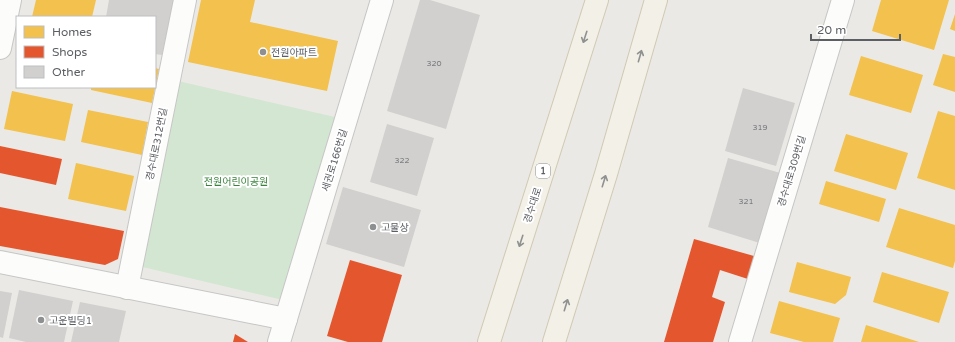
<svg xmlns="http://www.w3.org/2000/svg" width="955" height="342" viewBox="0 0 955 342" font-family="'Varela Round','Noto Sans KR',sans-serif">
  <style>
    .green { fill: #d3e6d1 }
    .homes { fill: #f2c14e }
    .shops { fill: #e4572e }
    .building { fill: #d1d0ce }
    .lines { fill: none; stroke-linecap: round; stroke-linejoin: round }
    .minor-casing { stroke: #c6c6c6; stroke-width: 24 }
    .major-casing { stroke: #d1c9b4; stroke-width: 24 }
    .minor { stroke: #fcfcfb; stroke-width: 22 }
    .major { stroke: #f2f0e7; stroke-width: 22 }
    .oneway { stroke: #909191 }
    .poi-dot { fill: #8d8f90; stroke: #fff; stroke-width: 1.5 }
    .labels { text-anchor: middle; stroke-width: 4; stroke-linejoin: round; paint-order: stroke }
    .number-label { font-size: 8px; fill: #7a7c7f }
    .shield { fill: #fff; stroke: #8c8e92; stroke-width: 1 }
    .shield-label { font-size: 9px; font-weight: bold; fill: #5b5e63 }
    .poi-label { font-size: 10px; fill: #5b5e63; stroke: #fff; text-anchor: start }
    .street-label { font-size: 10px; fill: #5b5e63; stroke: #fff }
    .park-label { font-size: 10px; fill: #39833c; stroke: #fff }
  </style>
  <rect width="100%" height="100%" fill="#ebe9e5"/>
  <path class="green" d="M178,81L335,117L283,300L134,265Z"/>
  <g class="homes">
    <path d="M36,0H96L92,17H32Z"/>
    <path d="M201,0H255L250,22L338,41L327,91L188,62Z"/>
    <path d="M881,0H949L934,50L872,31Z"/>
    <path d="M955,14V31L950,29Z"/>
    <path d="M943,54L955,57V92L933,85Z"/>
    <path d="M861,56L923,75L911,113L849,95Z"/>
    <path d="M155,68L159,69L152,103L91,90V87H155Z"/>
    <path d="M12,91L73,104L65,141L4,129Z"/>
    <path d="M88,110L148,122L142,155L81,142Z"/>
    <path d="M938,111L955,116V190L917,178Z"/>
    <path d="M846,134L908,153L896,190L834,171Z"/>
    <path d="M76,163L134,176L126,211L68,199Z"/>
    <path d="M826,181L886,199L879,222L819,204Z"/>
    <path d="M899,208L955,225V261L953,268L886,247Z"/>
    <path d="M797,262L851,277L846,295L835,304L789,292Z"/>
    <path d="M882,272L949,292L939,323L873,302Z"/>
    <path d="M779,301L840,318L833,342H804L770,333Z"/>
    <path d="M866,325L919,342H861Z"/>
  </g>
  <g class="shops">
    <path d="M0,146L62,159L56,185L0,173Z"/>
    <path d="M0,207L124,231L118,259L105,265L0,246Z"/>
    <path d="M694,239L761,258L754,281L720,270L712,297L725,302L713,342H664Z"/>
    <path d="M350,260L402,275L382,342H348L327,336Z"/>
    <path d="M235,334L248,342H233Z"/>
  </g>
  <g class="building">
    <path d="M109,0H174L162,55L155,54V17H106Z"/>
    <path d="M420,0H430L480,15L446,129L387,111Z"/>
    <path d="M743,88L795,103L776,166L725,151Z"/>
    <path d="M387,124L434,138L417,196L370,182Z"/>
    <path d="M728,158L784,174L763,244L708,227Z"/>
    <path d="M343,187L421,210L404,267L326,244Z"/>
    <path d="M19,290L73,301L64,342H26L9,338Z"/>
    <path d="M0,291L12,293L3,338L0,337Z"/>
    <path d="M80,302L126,311L119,342H71Z"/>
  </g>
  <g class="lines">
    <defs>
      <g id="minor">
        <path d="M0,48L10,0"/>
        <path d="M0,262L286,319"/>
        <path d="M127,288L185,0"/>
        <path d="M279,342L382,0"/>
        <path d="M740,342L843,0"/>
      </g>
      <g id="major">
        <path d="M489,342L597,0"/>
        <path d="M554,342L606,174L656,0"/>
      </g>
    </defs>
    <use href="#minor" class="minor-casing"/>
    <use href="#major" class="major-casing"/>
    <use href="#minor" class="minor"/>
    <use href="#major" class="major"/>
  </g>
  <defs><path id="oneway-shaft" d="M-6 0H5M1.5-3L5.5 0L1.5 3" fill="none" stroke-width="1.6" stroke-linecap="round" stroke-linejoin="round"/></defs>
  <g class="oneway">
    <use href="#oneway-shaft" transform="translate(585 37) rotate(108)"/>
    <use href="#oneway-shaft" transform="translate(640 56) rotate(-74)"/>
    <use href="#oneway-shaft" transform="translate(604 181) rotate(-73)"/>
    <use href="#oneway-shaft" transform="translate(521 241) rotate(108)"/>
    <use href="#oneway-shaft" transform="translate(566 305) rotate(-73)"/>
  </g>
  <g class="poi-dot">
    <circle cx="263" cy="52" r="4"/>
    <circle cx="373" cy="227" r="4"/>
    <circle cx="41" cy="320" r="4"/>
  </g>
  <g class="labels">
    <g class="number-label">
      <text x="434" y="66">320</text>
      <text x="760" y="130">319</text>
      <text x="402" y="163">322</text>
      <text x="746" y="204">321</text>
    </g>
    <rect class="shield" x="536" y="164" width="14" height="14" rx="3"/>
    <g class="shield-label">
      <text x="543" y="174">1</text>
    </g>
    <g class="poi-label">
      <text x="271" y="56">전원아파트</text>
      <text x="381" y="231">고물상</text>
      <text x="49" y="324">고운빌딩1</text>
    </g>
    <g class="street-label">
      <text transform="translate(156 144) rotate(-79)" y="4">경수대로312번길</text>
      <text transform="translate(334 160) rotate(-73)" y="4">세권로166번길</text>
      <text transform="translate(791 171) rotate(-73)" y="4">경수대로309번길</text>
      <text transform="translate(532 205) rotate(-72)" y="4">경수대로</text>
    </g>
    <g class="park-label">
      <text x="236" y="185">전원어린이공원</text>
    </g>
  </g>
  <rect x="16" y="16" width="140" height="72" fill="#ffffff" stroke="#bdbfc1"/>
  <rect x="24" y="26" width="20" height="12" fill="#f2c14e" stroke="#bdbfc1"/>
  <text x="52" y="36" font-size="12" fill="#5b5e63">Homes</text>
  <rect x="24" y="46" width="20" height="12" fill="#e4572e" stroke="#bdbfc1"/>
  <text x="52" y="56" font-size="12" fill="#5b5e63">Shops</text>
  <rect x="24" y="66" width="20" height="12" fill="#d1d0ce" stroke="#bdbfc1"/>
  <text x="52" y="76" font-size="12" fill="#5b5e63">Other</text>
  <path d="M811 34v6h89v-6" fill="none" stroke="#5b5e63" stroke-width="2"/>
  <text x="817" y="34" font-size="12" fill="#5b5e63" stroke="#ffffff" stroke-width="3" paint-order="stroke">20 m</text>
</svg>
